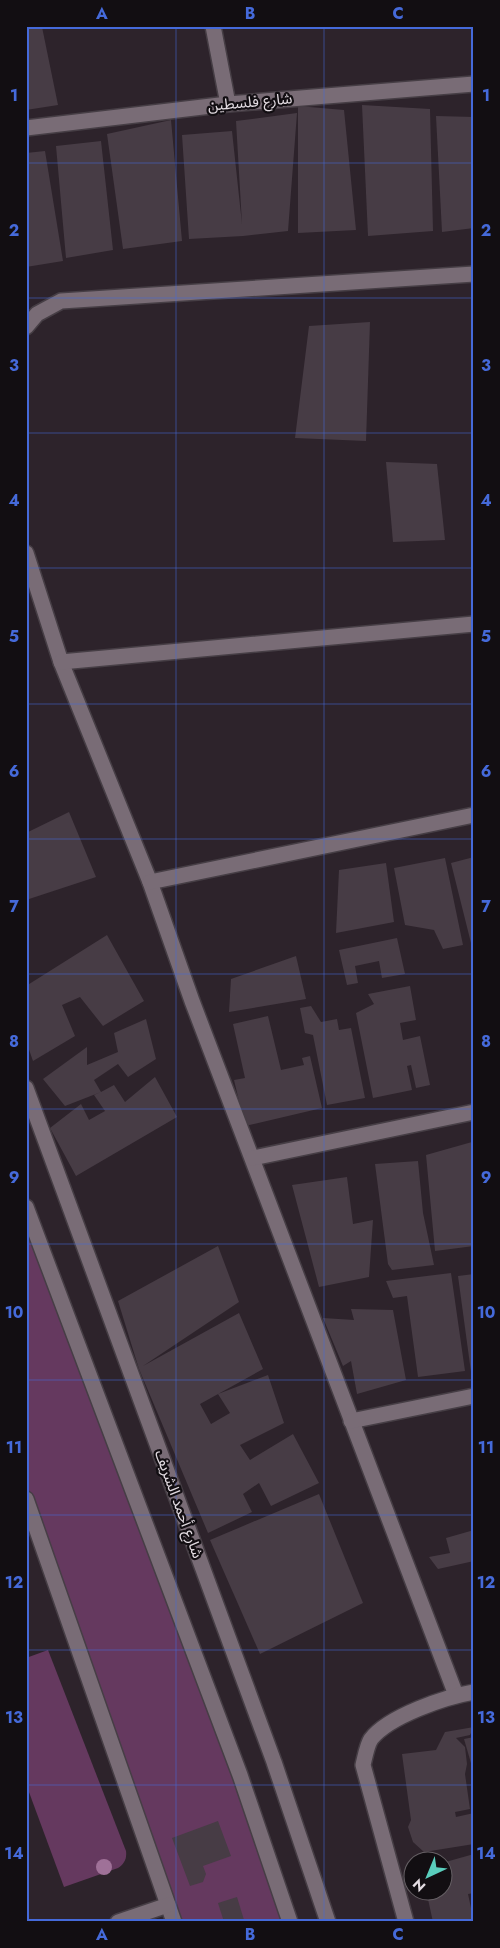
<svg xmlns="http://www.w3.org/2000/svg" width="500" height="1948" viewBox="0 0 500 1948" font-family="Jost,'Noto Sans Arabic',sans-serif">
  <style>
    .green { fill: #65395f }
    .building { fill: #473c45 }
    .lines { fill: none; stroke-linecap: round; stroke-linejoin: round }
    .minor-casing { stroke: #463e45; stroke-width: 18 }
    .minor { stroke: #796c76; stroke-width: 15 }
    .tree { fill: #9f7198 }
    .grid { fill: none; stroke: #456ada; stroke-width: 1; stroke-opacity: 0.55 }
    .labels { text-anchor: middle; stroke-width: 4.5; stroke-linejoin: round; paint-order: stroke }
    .street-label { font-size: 15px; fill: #e3dce2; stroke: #120e12 }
    .neatline { fill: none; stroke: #456ada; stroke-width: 2 }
    .grid-label { font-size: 16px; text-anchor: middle; font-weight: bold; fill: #456ada }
  </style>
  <rect width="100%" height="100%" fill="#2d232b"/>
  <g class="green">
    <path d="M26,1207L290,1922H174L26,1499Z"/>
    <path d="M48,1650L126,1851C127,1859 124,1864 118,1868L64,1887L26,1784V1658Z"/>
  </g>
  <g class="building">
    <path d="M42,27L58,105L26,110V28Z"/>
    <path d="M362,105L430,109L433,231L368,236Z"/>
    <path d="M298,106L344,110L356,230L298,233Z"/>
    <path d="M297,113L288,231L243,236L189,239L182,135L232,131L242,224L236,121Z"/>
    <path d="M436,116L474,117V228L442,232Z"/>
    <path d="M171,120L182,241L123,249L107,134Z"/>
    <path d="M101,141L113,250L66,258L56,146Z"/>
    <path d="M45,151L63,261L26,267V153Z"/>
    <path d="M370,322L366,441L295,438L309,326Z"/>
    <path d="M386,462L437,464L445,540L393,542Z"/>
    <path d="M69,812L96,877L26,900V833Z"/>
    <path d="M474,857V951H473L451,863Z"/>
    <path d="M445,858L463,945L443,949L434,930L405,925L394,868Z"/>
    <path d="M386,863L394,922L336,933L339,870Z"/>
    <path d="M107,935L144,1001L103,1026L80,997L62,1005L75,1036L33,1061L26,1041V986Z"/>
    <path d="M397,938L405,974L382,978L379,961L355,966L358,983L347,985L339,950Z"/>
    <path d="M296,956L306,999L229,1012L231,979Z"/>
    <path d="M410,986L416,1020L400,1023L403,1040L420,1036L430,1085L416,1088L411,1065L407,1066L412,1090L373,1098L356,1013L374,1004L368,994Z"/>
    <path d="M311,1006L321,1022L337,1019L339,1030L351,1028L365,1098L327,1105L313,1035L305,1033L300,1008Z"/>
    <path d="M268,1016L281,1070L304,1065L302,1058L310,1056L322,1108L245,1126L234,1080L245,1078L233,1024Z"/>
    <path d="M146,1019L156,1059L128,1077L118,1064L94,1080L101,1092L114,1085L125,1102L155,1077L177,1117L76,1176L50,1128L81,1104L89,1120L105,1111L94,1095L101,1092L65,1106L43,1079L87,1047V1065L118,1052L114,1033Z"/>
    <path d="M472,1142L474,1246L435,1251L426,1155Z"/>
    <path d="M418,1161L423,1213L434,1265L392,1270L388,1264L375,1164Z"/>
    <path d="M347,1177L353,1224L373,1220L369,1277L319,1287L292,1185Z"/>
    <path d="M218,1246L239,1302L143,1366L239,1313L263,1369L200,1404L211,1424L230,1413L218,1394L268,1375L284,1423L240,1445L250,1460L293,1434L319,1483L271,1506L259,1483L243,1494L252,1512L208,1533L139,1369L118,1301Z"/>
    <path d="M451,1273L465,1371L418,1377L407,1296L393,1298L386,1281Z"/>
    <path d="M474,1274V1372H471L458,1276Z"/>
    <path d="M351,1309L393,1310L406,1380L357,1394L351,1361L343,1366L323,1318L354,1320Z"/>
    <path d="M319,1494L363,1603L260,1654L210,1540Z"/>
    <path d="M474,1530V1561L438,1569L429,1557L450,1553L446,1538Z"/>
    <path d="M474,1727L470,1735L456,1738L465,1747L467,1764L465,1774L470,1809L455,1812L456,1817L474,1813V1844L424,1852L413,1842L408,1827L411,1820L402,1754L436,1750L445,1732Z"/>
    <path d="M474,1737V1770H473L464,1739Z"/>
    <path d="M218,1821L231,1856L203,1866L206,1874L203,1882L190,1886L172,1838Z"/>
    <path d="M474,1854V1893L468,1894L474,1922H433L426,1890H442V1863Z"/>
    <path d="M237,1897L244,1920L224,1922L218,1903Z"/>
  </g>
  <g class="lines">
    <defs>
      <g id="minor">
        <path d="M213,26L228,104"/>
        <path d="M26,128L228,104L474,84"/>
        <path d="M26,327L37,314L61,301L474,274"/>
        <path d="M26,553L61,662L150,882L192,1001L456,1695"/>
        <path d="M61,662L474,624"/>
        <path d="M150,882L474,815"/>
        <path d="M26,1088L274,1762L328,1922"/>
        <path d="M253,1158L474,1112"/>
        <path d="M26,1207L240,1775L290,1922"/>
        <path d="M351,1421L474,1396"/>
        <path d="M26,1499L174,1922"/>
        <path d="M118,1922L168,1905"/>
        <path d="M406,1922L363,1765C365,1757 367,1745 371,1739C389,1716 445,1697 474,1692"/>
      </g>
    </defs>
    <use href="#minor" class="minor-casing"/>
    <use href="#minor" class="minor"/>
  </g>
  <circle class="tree" cx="104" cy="1867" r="8"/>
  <path class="grid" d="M176,26V1922M324,26V1922M26,163H474M26,298H474M26,433H474M26,568H474M26,704H474M26,839H474M26,974H474M26,1109H474M26,1244H474M26,1380H474M26,1515H474M26,1650H474M26,1785H474"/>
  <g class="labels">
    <g class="street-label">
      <text transform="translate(250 102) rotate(-5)" y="5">شارع فلسطين</text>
      <text transform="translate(179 1504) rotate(70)" y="5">شارع أحمد الشريف</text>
    </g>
  </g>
  <rect width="500" height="1948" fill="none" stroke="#120e12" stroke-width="55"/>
  <g transform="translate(428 1876) rotate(224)"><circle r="24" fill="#120e12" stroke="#666065"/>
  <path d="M0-4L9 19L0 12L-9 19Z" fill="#5acebd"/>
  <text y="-8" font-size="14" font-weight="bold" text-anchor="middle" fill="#e3dce2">N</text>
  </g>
  <rect x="28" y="28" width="444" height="1892" class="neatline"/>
  <g class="grid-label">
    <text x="102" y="19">A</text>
    <text x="250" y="19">B</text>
    <text x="398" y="19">C</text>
    <text x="14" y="101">1</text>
    <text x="486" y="101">1</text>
    <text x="14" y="236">2</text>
    <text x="486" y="236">2</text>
    <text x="14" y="371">3</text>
    <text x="486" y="371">3</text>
    <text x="14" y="506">4</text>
    <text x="486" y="506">4</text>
    <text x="14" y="642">5</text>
    <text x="486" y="642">5</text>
    <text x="14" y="777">6</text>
    <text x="486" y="777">6</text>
    <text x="14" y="912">7</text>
    <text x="486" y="912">7</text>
    <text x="14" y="1047">8</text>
    <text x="486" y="1047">8</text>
    <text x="14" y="1183">9</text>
    <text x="486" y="1183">9</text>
    <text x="14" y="1318">10</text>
    <text x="486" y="1318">10</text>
    <text x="14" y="1453">11</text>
    <text x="486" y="1453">11</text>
    <text x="14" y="1588">12</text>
    <text x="486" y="1588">12</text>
    <text x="14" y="1723">13</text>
    <text x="486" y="1723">13</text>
    <text x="14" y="1859">14</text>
    <text x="486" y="1859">14</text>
    <text x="102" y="1940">A</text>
    <text x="250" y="1940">B</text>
    <text x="398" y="1940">C</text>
  </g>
</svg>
